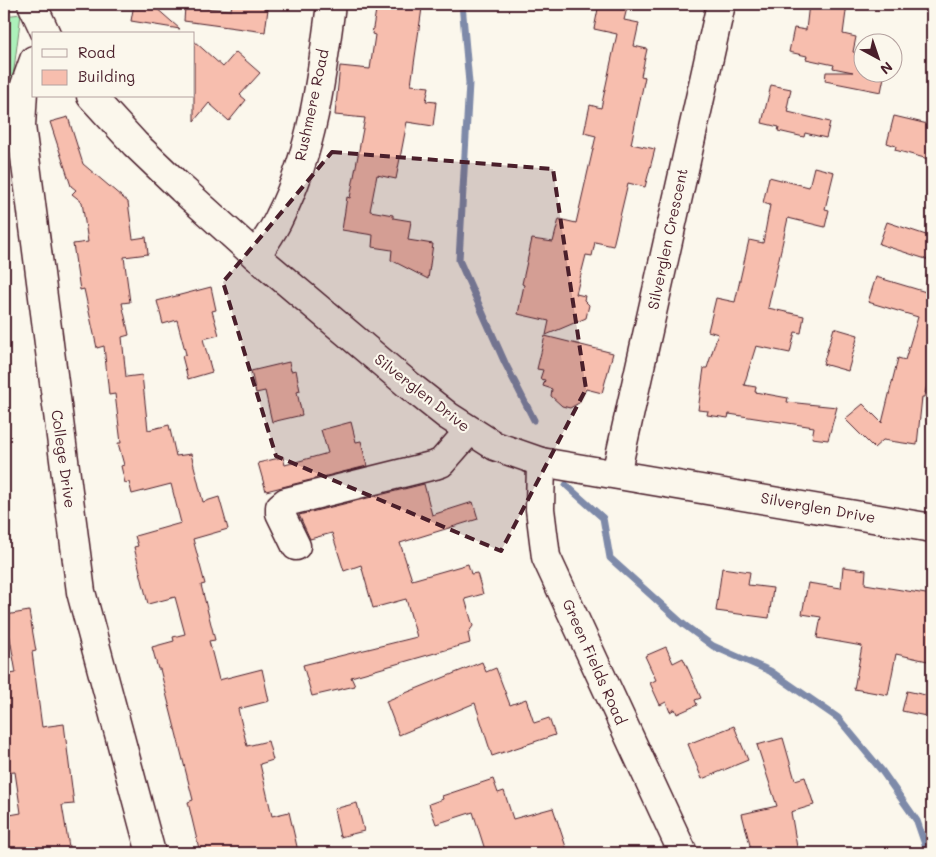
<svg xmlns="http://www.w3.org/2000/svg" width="936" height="857" viewBox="0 0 936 857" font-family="Mali,sans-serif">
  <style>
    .green { fill: #acf0ba; stroke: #7b8872 }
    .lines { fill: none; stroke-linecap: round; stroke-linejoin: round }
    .stream { stroke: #7e8aa9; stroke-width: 7 }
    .building { fill: #f7beae; stroke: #4a1f2b }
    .minor-casing { stroke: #4a1f2b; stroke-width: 31 }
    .minor { stroke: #fbf7ec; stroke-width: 28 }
    .marked { fill: #4a1f2b; fill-opacity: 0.2; stroke: #4a1f2b; stroke-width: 4; stroke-dasharray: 10 6; stroke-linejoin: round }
    .labels { text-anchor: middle; stroke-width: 4.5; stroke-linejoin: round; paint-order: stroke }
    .street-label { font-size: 15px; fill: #4a1f2b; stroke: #fbf7ec }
  </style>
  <rect width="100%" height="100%" fill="#fbf7ec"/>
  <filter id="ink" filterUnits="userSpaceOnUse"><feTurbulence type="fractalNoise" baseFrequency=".02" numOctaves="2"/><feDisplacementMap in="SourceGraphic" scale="10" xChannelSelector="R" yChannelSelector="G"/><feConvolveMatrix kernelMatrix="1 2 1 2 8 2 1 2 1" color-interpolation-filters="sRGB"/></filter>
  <g filter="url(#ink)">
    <path class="green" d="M21,14L8,116H4V16Z"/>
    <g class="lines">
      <g class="stream">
        <path d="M462,4L469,83L459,260L505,363L534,420"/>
        <path d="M566,485L603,518L610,558L683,624L713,646L770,671L838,718L882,771L917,821L928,853"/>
      </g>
    </g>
    <g class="building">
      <path d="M134,4H155V7L180,29L131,21Z"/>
      <path d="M232,4H264V9H268L265,32L184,21L185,7L231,10Z"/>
      <path d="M377,4L422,8L411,85L429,87L426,101L436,102L433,126L407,122L396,179L377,175L370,211L393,215V218L411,221L408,240L433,244L428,279L391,260L392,250L372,247L373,235L342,230L347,197L350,198L365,118L335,115L340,66L370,69L375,35L372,34Z"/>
      <path d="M599,4H628L624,20L639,23L634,46L647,49L641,76L645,77L631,144L655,149L645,187L628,183L613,246L595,242L592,256L586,255L576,294L585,296L584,300L589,305L586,318L546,335L549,321L518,314L524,285L522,284L532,239L553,242L559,219L576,223L596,136L584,133L590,105L601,108L617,34L594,29Z"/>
      <path d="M809,4H847L843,34L856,37L853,52L864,54V72H885L881,92L825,81L826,72H853L833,68L834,65L806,59L807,56L789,52L794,28L806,30Z"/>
      <path d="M194,41L223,67L236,52L260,73L240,95L246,100L229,121L209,103L194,121Z"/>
      <path d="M771,85L791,89L787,108H789L788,112L830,122L826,138L805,133L804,137L778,131L779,127L762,123Z"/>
      <path d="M894,116L932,125V160L895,150L896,146L887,143Z"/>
      <path d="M68,117L83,164L128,202L133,239L146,237L148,254L124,257L130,302L122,303L129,335L122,337L126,377L142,375L148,430L169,425L176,456L191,454L203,502L219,497L228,529L193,539L205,584L201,585L215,640L209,641L219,680L262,669L269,701L238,709L247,746L268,741L273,760L260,764L272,816L289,812L298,851L288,853H200L188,802L193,800L160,669H158L152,647L174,641L173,637L185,634L175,597L148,604L134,547L138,546L135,536L181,523L171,484L132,494L129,482L125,483L121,466L124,465L118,443H121L115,394L109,395L104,346L97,348L84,289L80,290L73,244L88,242L82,202L72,194L76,190L71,186L50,122Z"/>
      <path d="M814,167L834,172L825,209L829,210L825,227L788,218L768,308L804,316L801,333L795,332L790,353L756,346L744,385L756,387L755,392L788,398L787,402L837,407L828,440L812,438L814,427L729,414L728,418L707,415L708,411L698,410L704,368H707L718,334L708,331L716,298L735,302L749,240L763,243L770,205L763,203L769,177L809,187Z"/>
      <path d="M887,222L932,237V261L879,244Z"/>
      <path d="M876,277L926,292L928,286L932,287V366L924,397H922L917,445L883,440L874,448L845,419L863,404L882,423L898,358L905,360L918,317L868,302Z"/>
      <path d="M211,287L216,310L212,311L219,335L203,339L212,372L188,379L182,356L186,354L177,320L163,324L157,301Z"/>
      <path d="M834,328L858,335L848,371L823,364Z"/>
      <path d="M545,336L613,353L602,393L586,389L579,403L570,408L562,406L551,396L552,389L543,386L545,380L540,379L543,370L537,369Z"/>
      <path d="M289,362L291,371L296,370L300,391L297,392L302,415L272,422L265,391L256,393L251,371Z"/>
      <path d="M351,422L356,442L361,441L367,466L266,491L258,463L283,457L285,465L328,453L321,430Z"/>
      <path d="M424,484L432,515L473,502L478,519L400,543L412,580L468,564L471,574L477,573L483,594L465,599L473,626L468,633L470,643L351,677L355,686L312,696L303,665L417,637L406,599L373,608L361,565L344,571L332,533L310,539L299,515Z"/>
      <path d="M843,567L866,570L865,584L932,595V662L896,654L888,695L854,689L862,646L817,638L821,617L802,614L808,583L841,588Z"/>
      <path d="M722,568L750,572L748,585L773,588L769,618L716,611Z"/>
      <path d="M29,611L36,651L32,652L42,727L64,724L74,804L62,805L70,853H4V816L21,813L15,772L4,773V675L16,673L6,615Z"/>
      <path d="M666,647L673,663L683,658L701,698L695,700L697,705L677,714L675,709L670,712L666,702L660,705L650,683L656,680L645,656Z"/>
      <path d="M482,662L486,672L496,668L510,705L526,699L534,723L549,718L555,735L492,756L475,703L399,735L386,701Z"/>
      <path d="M907,691L930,696L926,716L902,711Z"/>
      <path d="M734,726L748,760L702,779L688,744Z"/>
      <path d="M783,738L795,780L805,777L814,805L791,812L798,853H752L742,814L777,806L757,745Z"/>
      <path d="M493,779L498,793L504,791L513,819L553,808L568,853H486L473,812L436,824L429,804L443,799L442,796Z"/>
      <path d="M357,803L364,831L340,837L334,809Z"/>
    </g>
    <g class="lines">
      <defs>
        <g id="minor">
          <path d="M32,4L46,34"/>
          <path d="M34,60L23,91L21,126L81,592L151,853"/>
          <path d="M91,96L135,144L182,189L256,256L410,386L448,416L495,446L541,462L932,528"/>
          <path d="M256,256C264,243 274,230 280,216C313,151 322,75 331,4"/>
          <path d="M541,462L540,509L546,557L683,853"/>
          <path d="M616,474L721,4"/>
          <path d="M296,546L280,513V507L286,502L435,465L441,463L469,431"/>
        </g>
      </defs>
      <use href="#minor" class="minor-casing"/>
      <use href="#minor" class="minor"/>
    </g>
  </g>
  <path class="marked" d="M332,152L553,169L586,389L501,551L276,456L223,282Z"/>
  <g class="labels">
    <g class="street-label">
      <text transform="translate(312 105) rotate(-78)" y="5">Rushmere Road</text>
      <text transform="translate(668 239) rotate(-78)" y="5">Silverglen Crescent</text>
      <text transform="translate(422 393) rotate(38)" y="5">Silverglen Drive</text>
      <text transform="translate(63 459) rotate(82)" y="5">College Drive</text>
      <text transform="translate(818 508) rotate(10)" y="5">Silverglen Drive</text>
      <text transform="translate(594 662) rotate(66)" y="5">Green Fields Road</text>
    </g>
  </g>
  <rect width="936" height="857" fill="none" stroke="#fbf7ec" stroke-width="20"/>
  <rect x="10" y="10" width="916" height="837" fill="none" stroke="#4a1f2b" stroke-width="2" filter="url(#ink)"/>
  <rect x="32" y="32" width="162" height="65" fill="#fbf7ec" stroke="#b4a19f"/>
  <rect x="42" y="49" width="25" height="8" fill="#fbf7ec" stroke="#b4a19f"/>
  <text x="78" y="58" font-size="15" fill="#4a1f2b">Road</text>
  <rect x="42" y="70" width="25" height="15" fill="#f7beae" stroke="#b4a19f"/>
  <text x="78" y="82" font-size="15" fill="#4a1f2b">Building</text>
  <g transform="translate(878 58) rotate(140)"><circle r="24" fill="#fbf7ec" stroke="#b4a19f"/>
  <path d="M0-4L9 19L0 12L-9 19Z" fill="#4a1f2b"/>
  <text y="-8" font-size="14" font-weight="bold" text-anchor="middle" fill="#4a1f2b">N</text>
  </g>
</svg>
